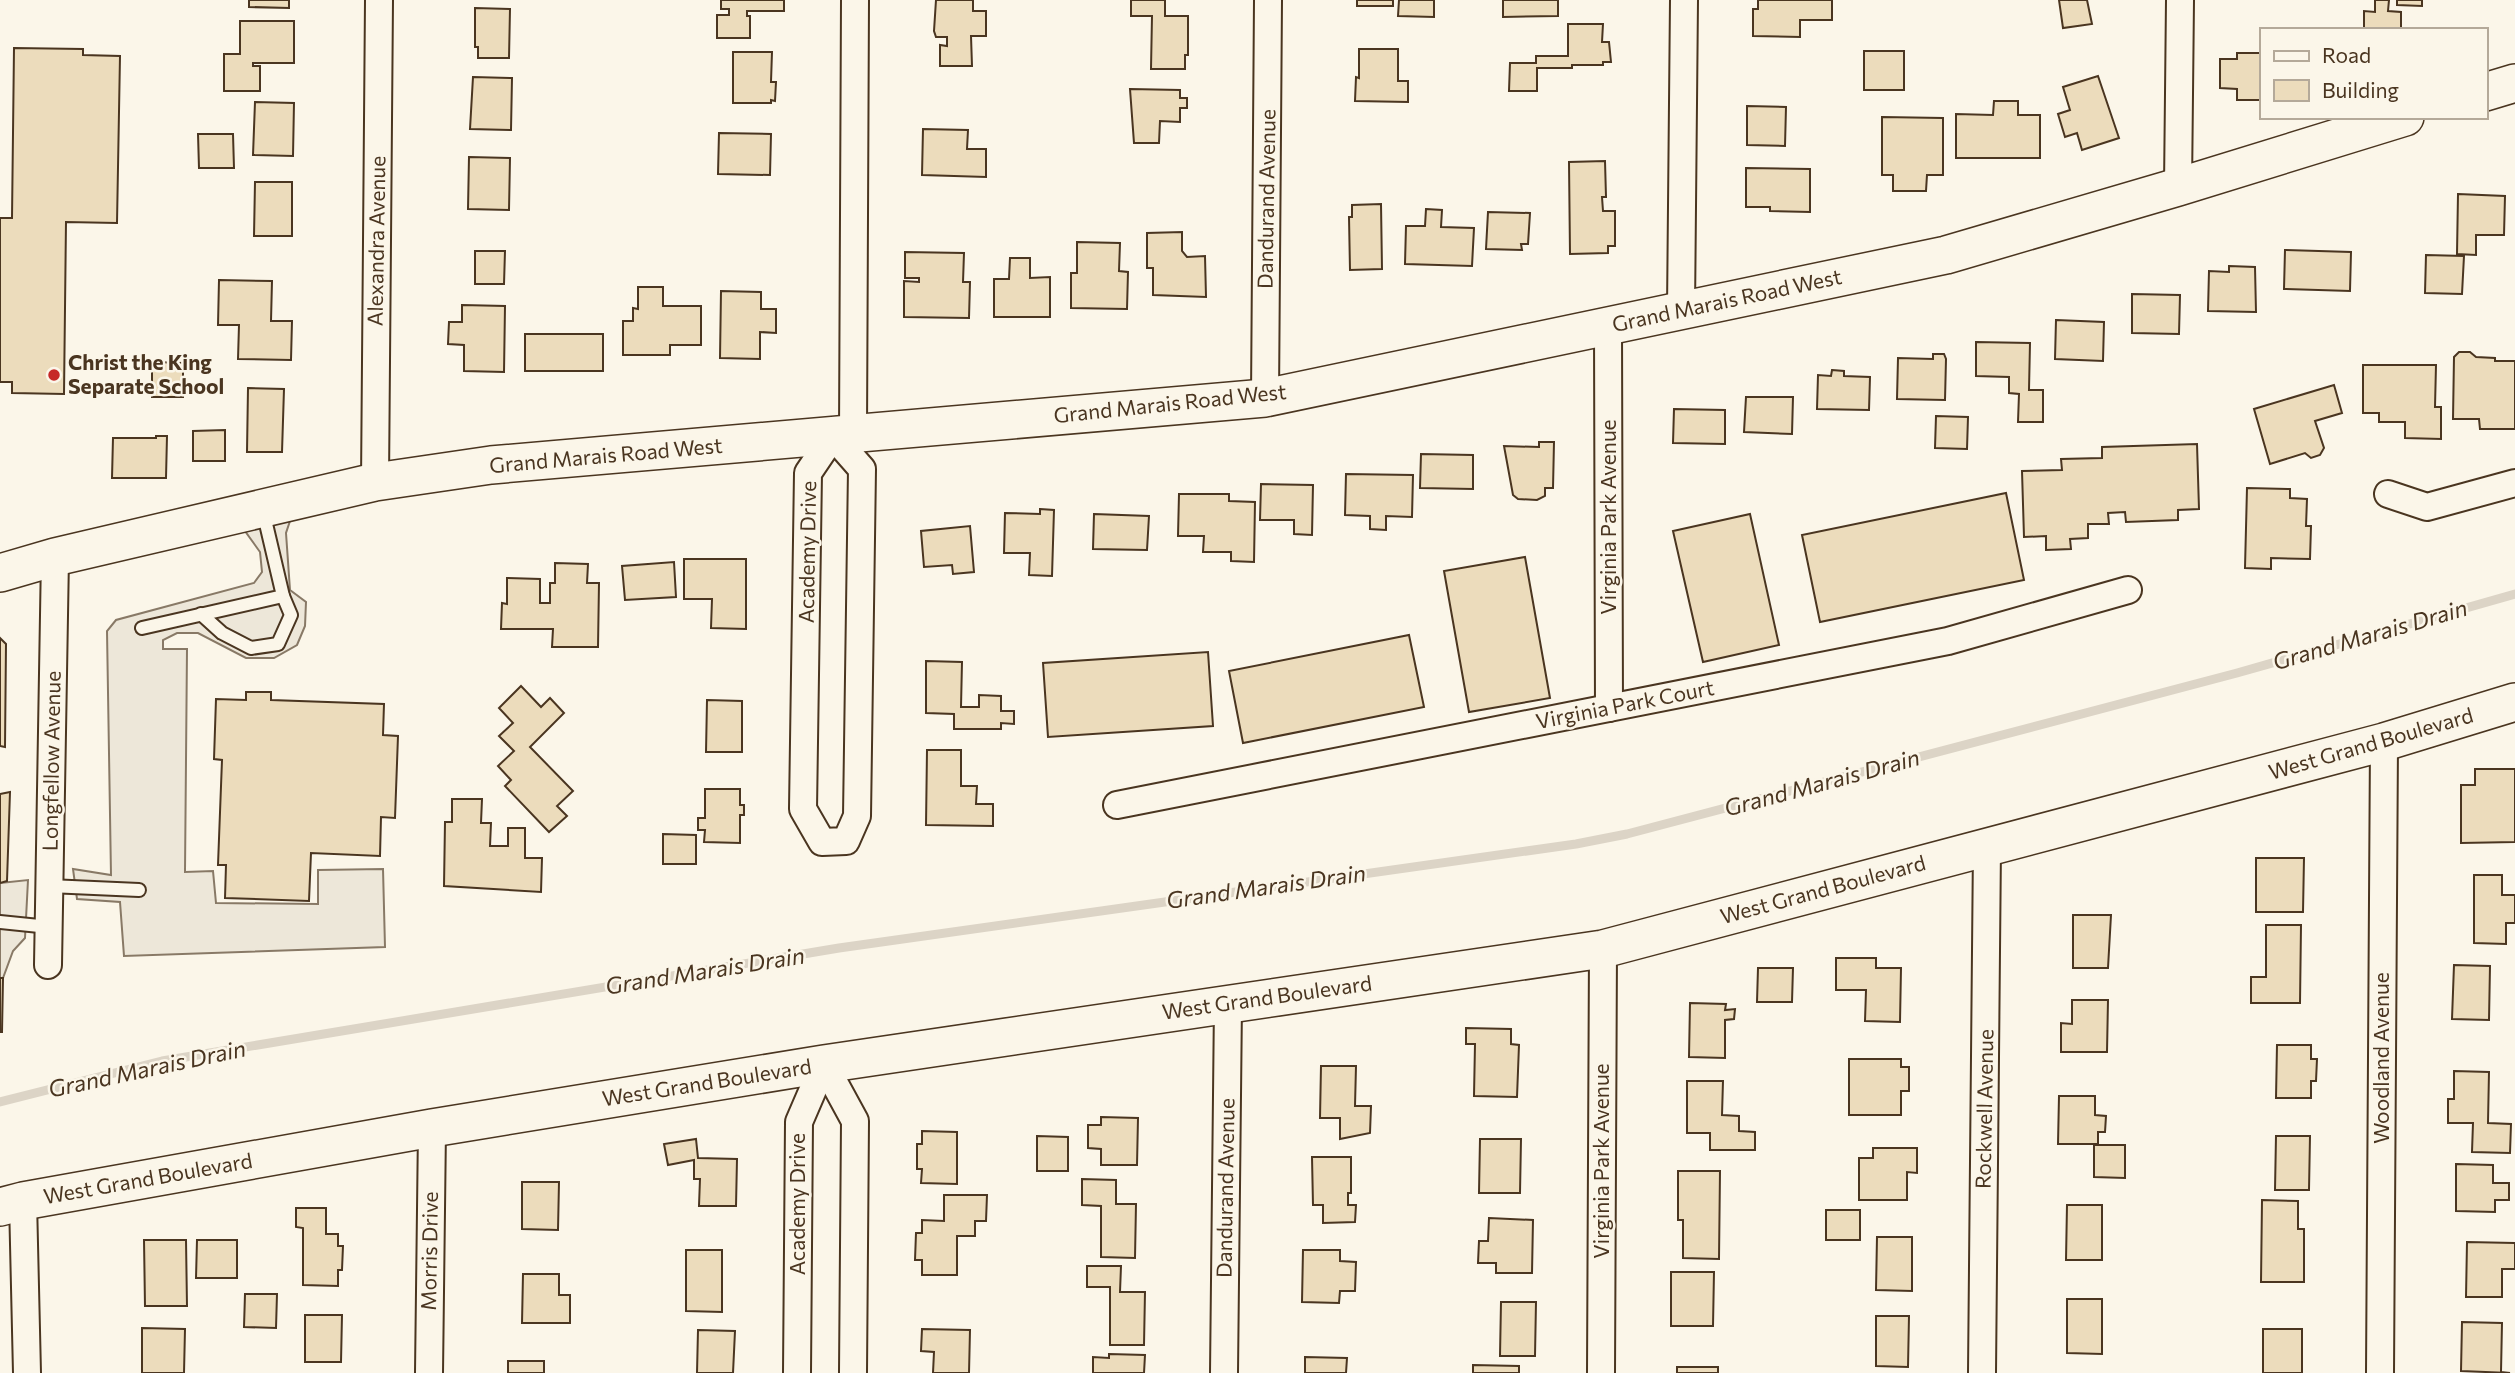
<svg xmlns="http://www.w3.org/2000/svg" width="2515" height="1373" viewBox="0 0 2515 1373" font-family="Commissioner,sans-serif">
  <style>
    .parking { fill: #ede7d9; stroke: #887966; stroke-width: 2 }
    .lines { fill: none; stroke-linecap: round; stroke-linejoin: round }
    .stream { stroke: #dcd4c6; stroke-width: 9 }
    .building { fill: #ecdcbc; stroke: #4a3520; stroke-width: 2 }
    .lane-casing { stroke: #4a3520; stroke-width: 16 }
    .street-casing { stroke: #4a3520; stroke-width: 30 }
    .secondary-casing { stroke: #4a3520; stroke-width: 40 }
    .lane { stroke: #fbf6e9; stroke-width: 12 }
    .street { stroke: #fbf6e9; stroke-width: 26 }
    .secondary { stroke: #fbf6e9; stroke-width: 37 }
    .poi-dot { fill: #c62828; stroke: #fbf6e9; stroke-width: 2.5 }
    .labels { text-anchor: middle; stroke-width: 5; stroke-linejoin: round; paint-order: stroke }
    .street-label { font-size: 21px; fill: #4a3520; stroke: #fbf6e9 }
    .poi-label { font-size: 21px; font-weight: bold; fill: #4a3520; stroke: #fbf6e9; text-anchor: start }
    .water-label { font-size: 23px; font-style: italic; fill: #4a3520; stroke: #fbf6e9 }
  </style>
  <rect width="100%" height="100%" fill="#fbf6e9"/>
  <g class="parking">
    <path d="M291,518L286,533L290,590L306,602L305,626L297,645L274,658H246L198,633H177L163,640V649H187L185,872L213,871L216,903L318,904V870L383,869L385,947L124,956L120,902L77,899L73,869L111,875L107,631L116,620L254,583L262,572L260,552L245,531Z"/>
    <path d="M28,880L25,938L13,951L3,978H0V883Z"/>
  </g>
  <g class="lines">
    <path class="stream" d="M0,1102L162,1061L839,948L1576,844L1627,834L2237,673L2515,594"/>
  </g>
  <g class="building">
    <path d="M249,0H289V8L249,7Z"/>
    <path d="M721,0H784V11H747V16H750V38H717V15H729V9H721Z"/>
    <path d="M936,0H973V11H986V36H971L972,66H940V45L947,46V37H936L934,31Z"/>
    <path d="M1131,0H1165V16H1188V55H1185V69H1151L1152,16H1131Z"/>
    <rect x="1357" y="0" width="36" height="6"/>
    <path d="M1399,0H1434V17L1398,16Z"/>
    <path d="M1503,0H1558V16L1503,17Z"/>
    <path d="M1758,0H1832V20H1800V37L1753,36V9H1758Z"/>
    <path d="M2059,0H2087L2092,24L2063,28Z"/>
    <path d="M2375,0H2389L2388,11L2401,12V30H2364V11L2375,12Z"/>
    <path d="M2397,0H2422V6L2397,5Z"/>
    <path d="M475,8L510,9L509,58H478V47H475Z"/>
    <path d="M240,21H294V63H253V66H260V91H224V54H240Z"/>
    <path d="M1568,24H1603L1602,42H1609L1611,62H1603V65H1572V68H1537V91H1509L1510,63H1536V56H1568Z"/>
    <path d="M14,48L83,49V55L120,56L117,223L66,222L64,394L12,393V382H0V218H12Z"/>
    <path d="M1359,49H1398V81H1408V102L1355,101L1356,77L1359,78Z"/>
    <rect x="1864" y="51" width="40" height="39"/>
    <path d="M733,52H772L771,82H776L775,101L771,100V103H733Z"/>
    <path d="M2237,53H2261V100H2237V89L2220,88V59H2237Z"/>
    <path d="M2098,76L2119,138L2082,150L2077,133L2065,137L2058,114L2070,110L2063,87Z"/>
    <path d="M473,77L512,78L511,130L470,129Z"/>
    <path d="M1130,89L1180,90V98H1187V108H1180V122L1160,121L1159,143H1134Z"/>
    <path d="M1994,101H2018V115H2040V158H1956V114L1993,115Z"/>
    <path d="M255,102L294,103L293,156L253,155Z"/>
    <path d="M1747,106L1786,107L1785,146L1747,145Z"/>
    <path d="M1882,117L1943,118V175H1927L1926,191H1893V175H1882Z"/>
    <path d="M923,129L968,130L967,149H986V177L922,175Z"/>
    <path d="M719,133L771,134L770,175L718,174Z"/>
    <path d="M198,134H233L234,168H199Z"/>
    <path d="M469,157L510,158L509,210L468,209Z"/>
    <path d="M1605,161L1606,197H1602L1603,211H1615V246H1608V253L1570,254L1569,162Z"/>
    <path d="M1746,168L1810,169V212L1770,211V207H1746Z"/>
    <path d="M255,182H292V236H254Z"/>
    <path d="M2458,194L2505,196L2504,235H2476V255L2457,254Z"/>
    <path d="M1381,204L1382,269L1350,270L1349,217H1352V205Z"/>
    <path d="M1426,209L1442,210L1441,227L1474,228L1472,266L1405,264L1406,226H1425Z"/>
    <path d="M1488,212L1530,213L1528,244H1521L1522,250L1486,249Z"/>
    <path d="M1182,232V251L1187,257L1205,256L1206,297L1153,295V268H1147V233Z"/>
    <path d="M1077,242L1120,243L1119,271L1128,272L1127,309L1071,308V273H1077Z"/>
    <path d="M2285,250L2351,252L2350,291L2284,289Z"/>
    <path d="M475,251H505L504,284H475Z"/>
    <path d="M905,252L964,253L963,282H970L969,318L904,317V281L919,282V278H905Z"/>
    <path d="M2426,255L2464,256L2462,294L2425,293Z"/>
    <path d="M1010,258H1030V278L1050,277V317H994V279H1009Z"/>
    <path d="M2229,266L2255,267L2256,312L2208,311L2209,271L2229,272Z"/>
    <path d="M219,280L272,281L271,321H292L291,360L238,359L239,325H218Z"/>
    <path d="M638,287H663V306H701V345H670V355H623V321H633V308L638,309Z"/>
    <path d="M721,291L761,292V309H776V333L760,332V359L720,358Z"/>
    <path d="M2132,294L2180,295L2179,334L2132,333Z"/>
    <path d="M462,305L505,306L504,372L464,371V345L448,344L449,322H462Z"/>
    <path d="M2056,320L2104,322L2103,361L2055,359Z"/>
    <rect x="525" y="334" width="78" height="37"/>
    <path d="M1976,342L2030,343L2029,390H2043V422H2018L2019,394L2009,393V377L1976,376Z"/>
    <path d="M2459,352H2470L2476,357L2495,358V361H2515V429H2480L2479,419H2453L2454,357Z"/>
    <path d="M1933,354H1944L1946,359L1945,400L1897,399L1898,358L1933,359Z"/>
    <path d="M152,362L183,363V397H152Z"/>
    <path d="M2363,365H2436L2435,407H2441V439L2405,438V422H2379V413H2363Z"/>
    <path d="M1832,370L1844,371V376L1870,377L1869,410L1817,409L1818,375L1831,376Z"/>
    <path d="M2334,385L2342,413L2315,421L2324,448L2320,455L2311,458L2305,453L2270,464L2254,409Z"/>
    <path d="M248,388L284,389L282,452H247Z"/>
    <path d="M1746,397H1793L1792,434L1744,432Z"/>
    <path d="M1674,409L1725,410V444L1673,443Z"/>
    <path d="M1936,416L1968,417L1967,449L1935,448Z"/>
    <path d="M225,430V461H193V431Z"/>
    <path d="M156,436H167L166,478H112L113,438H156Z"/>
    <path d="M1539,442H1554L1553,488H1545V496L1537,500L1518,499L1513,495L1504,446L1539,447Z"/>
    <path d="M2197,444L2199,509L2178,510V520L2126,522L2125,512L2108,513L2109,524H2088V538L2070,539L2071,549L2046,550V536L2024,537L2022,471L2062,470L2061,459L2102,458V447Z"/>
    <path d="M1421,454L1473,455V489L1420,488Z"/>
    <path d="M1346,474L1413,475L1412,517L1386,516V530L1370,529V516L1345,515Z"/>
    <path d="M1261,484L1313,485L1312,535L1294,534V520H1260Z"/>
    <path d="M2247,488L2290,489V498L2307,499L2306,526H2311L2310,559L2271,558V569L2245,568Z"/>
    <path d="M2006,493L2024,580L1820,622L1802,535Z"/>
    <path d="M1179,494H1229V501L1255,502L1254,562L1231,561V552H1203L1204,536H1178Z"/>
    <path d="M1040,509L1054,510L1052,576L1029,575L1030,553H1004L1005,513L1040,514Z"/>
    <path d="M1094,514L1149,516L1147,550L1093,549Z"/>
    <path d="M1750,514L1779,645L1703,662L1673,531Z"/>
    <path d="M970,526L974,572L953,574L952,565L924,567L921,531Z"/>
    <path d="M1525,557L1550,698L1469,712L1444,571Z"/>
    <path d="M684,559H746V629L711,628L712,599H684Z"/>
    <path d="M674,562L676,597L625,600L622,566Z"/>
    <path d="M555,563L588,564L587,583H599L598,647H552L553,629H501L502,603L507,604V578L540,579V603H550V583H555Z"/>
    <path d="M1409,635L1424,707L1243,743L1229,671Z"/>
    <path d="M0,638L6,644L5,747L0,746Z"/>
    <path d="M1208,652L1213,726L1048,737L1043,663Z"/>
    <path d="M926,661L962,662L961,707H979V695L1001,696V711H1014V724L1001,723V729H954V714L926,713Z"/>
    <path d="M521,686L541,707L550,698L564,713L530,747L573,791L557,806L567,816L549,832L505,786L511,780L498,766L514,751L499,736L513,723L499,708Z"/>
    <path d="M246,692H271V700L384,704L383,735L398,736L395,818L381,817L380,856L311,853L309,901L225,898L226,865H218L222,760L214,759L216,699L246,700Z"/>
    <path d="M707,700L742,701V752H706Z"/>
    <path d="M927,750H961V786H977L976,804H993V826L926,825Z"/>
    <path d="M2475,769H2515V842L2461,843V785H2475Z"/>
    <path d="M705,789H740V805H744V815H740V843L704,842L705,830H698V818H705Z"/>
    <path d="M10,792L7,881L0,883V794Z"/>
    <path d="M452,799H482L481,823H491L490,846H508V828H525V858H542L541,892L444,886L445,822H452Z"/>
    <path d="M663,834L696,835V864H663Z"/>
    <path d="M2256,858H2304L2303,912H2256Z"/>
    <path d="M2474,875H2502V895H2515V923H2506V944L2474,943Z"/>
    <path d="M2073,915H2111L2108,968H2073Z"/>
    <path d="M2266,925H2301L2300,1003H2251V977H2266Z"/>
    <path d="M1836,958H1876V968H1901L1900,1022L1865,1021L1866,990H1836Z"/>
    <path d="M2454,965L2490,966L2489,1020L2452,1019Z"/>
    <path d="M1758,968H1793L1792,1002H1757Z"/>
    <path d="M0,978H3L2,1032H0Z"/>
    <path d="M2072,1000H2108L2107,1052H2061V1023L2072,1024Z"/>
    <path d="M1690,1003L1726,1004L1725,1010L1735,1009L1734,1019L1725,1020V1058L1689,1057Z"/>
    <path d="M1466,1028L1511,1029V1044L1519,1045L1517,1097L1474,1096L1475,1044H1466Z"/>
    <path d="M2277,1045H2311V1059H2317L2316,1081H2311V1098H2276Z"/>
    <path d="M1849,1059H1901V1067H1909V1091H1901V1115H1849Z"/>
    <path d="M1321,1066H1356L1355,1106H1371L1370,1133L1340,1139V1118H1320Z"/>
    <path d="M2454,1071L2489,1072L2488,1123L2511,1124L2510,1153L2472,1152L2473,1123H2448V1099H2454Z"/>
    <path d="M1687,1081H1723L1722,1115L1739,1116V1131L1755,1132V1150H1710V1133H1687Z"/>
    <path d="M2059,1096H2095V1115L2106,1116L2105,1132H2098V1144H2058Z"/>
    <path d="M1101,1117L1138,1118L1137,1165H1101V1149L1088,1148V1125H1101Z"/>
    <path d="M922,1131L957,1132V1184L921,1183L922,1169H917V1144H922Z"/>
    <path d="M1037,1136L1068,1137V1171H1037Z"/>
    <path d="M2276,1136H2310L2309,1190H2275Z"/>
    <path d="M696,1139L698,1158L737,1159L736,1206H699L700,1179H694V1160L668,1165L664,1144Z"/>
    <path d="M1480,1139H1521L1520,1193H1479Z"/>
    <path d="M2094,1145H2125V1178L2094,1177Z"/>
    <path d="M1873,1148H1917V1173L1907,1172V1200H1859V1158H1873Z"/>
    <path d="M1312,1157H1351V1193H1348V1205H1356L1355,1222L1323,1223V1205H1313Z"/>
    <path d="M2456,1164L2493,1165V1183H2509V1200H2495V1212L2456,1211Z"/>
    <path d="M1678,1171H1720L1719,1259L1683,1258V1220H1678Z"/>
    <path d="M1082,1179L1116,1180V1204H1136L1135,1258L1101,1257V1206L1082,1205Z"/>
    <path d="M522,1182H559L558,1230L522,1229Z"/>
    <path d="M944,1195H987L986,1221H975V1236H957V1275H922V1260H915L916,1233H922V1220L944,1221Z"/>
    <path d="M2262,1200L2298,1201V1229H2304V1282H2261Z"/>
    <path d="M2067,1205H2102V1260H2066Z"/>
    <path d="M296,1208H326V1234H338V1246H343L342,1270H338V1286L303,1285V1228L296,1227Z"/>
    <rect x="1826" y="1210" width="34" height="30"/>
    <path d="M1489,1218L1533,1220L1532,1273H1496V1263H1478L1479,1241H1488Z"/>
    <path d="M1877,1237H1912V1291L1876,1290Z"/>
    <path d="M144,1240H186L187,1306H145Z"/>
    <path d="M197,1240H237V1278H196Z"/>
    <path d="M2467,1242L2515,1243V1269H2502V1297H2466Z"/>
    <path d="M686,1250H722V1312L686,1311Z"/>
    <path d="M1303,1250H1340V1261L1356,1262L1355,1291H1340L1339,1303L1302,1302Z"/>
    <path d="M1087,1266H1121L1120,1292H1145L1144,1345H1110V1287H1087Z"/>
    <path d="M1671,1272H1714L1713,1326H1671Z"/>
    <path d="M523,1274H559V1295H570V1323H522Z"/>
    <path d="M245,1294H277L276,1328L244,1327Z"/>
    <path d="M2067,1299H2102V1354L2067,1353Z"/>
    <path d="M1501,1302H1536L1535,1356H1500Z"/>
    <path d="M305,1315H342L341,1362H305Z"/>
    <path d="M1876,1316H1909L1908,1367L1876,1366Z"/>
    <path d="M2462,1322L2502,1323L2501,1372L2510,1373L2461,1371Z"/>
    <path d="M142,1328L185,1329L184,1373H142Z"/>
    <path d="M922,1329L970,1330L969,1373H933L934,1352L921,1351Z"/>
    <rect x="2263" y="1329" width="39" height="44"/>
    <path d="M698,1330L735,1331L733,1373H697Z"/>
    <path d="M1109,1354L1145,1355L1144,1373H1093V1357L1109,1358Z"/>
    <path d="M1305,1357L1347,1358L1346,1373H1305Z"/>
    <rect x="508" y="1361" width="36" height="12"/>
    <path d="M1473,1365L1519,1366V1373H1473Z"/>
    <rect x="1677" y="1367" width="41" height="6"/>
  </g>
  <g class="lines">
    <defs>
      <g id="lane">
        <path d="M201,614L222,633L251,648L278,644L291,615L283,596"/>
        <path d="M142,628L283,596L263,511"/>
        <path d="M49,886L139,890"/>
        <path d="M0,922L49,927"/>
      </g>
      <g id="street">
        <path d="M2178,187L2180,0"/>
        <path d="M1681,310L1684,0"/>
        <path d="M1608,326L1609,708"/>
        <path d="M1265,398L1268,0"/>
        <path d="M853,434L855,0"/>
        <path d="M833,436L862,469L857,816L846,841L822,842L803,809L808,473Z"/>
        <path d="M375,482L379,0"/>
        <path d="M2388,494L2427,507L2515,483"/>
        <path d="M1117,805L1948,641L2128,590"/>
        <path d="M48,965L55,557"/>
        <path d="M824,1064L855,1121L853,1373"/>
        <path d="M23,1201L27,1373"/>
        <path d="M429,1373L432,1128"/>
        <path d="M797,1373L799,1122L824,1064"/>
        <path d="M1224,1373L1228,1003"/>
        <path d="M1601,1373L1603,949"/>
        <path d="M1982,1373L1987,846"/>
        <path d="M2380,1373L2384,742"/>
      </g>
      <g id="secondary">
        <path d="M2485,92L2515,83"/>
        <path d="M0,573L55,557L375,482L491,465L1265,398L1946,255L2178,187L2405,117"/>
        <path d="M0,1207L23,1201L432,1128L824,1064L1603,949L2384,742L2515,702"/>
      </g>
    </defs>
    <use href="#lane" class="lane-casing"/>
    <use href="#street" class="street-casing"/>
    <use href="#secondary" class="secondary-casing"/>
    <use href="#lane" class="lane"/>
    <use href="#street" class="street"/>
    <use href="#secondary" class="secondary"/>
  </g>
  <circle class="poi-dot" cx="54" cy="375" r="7"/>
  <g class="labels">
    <g class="street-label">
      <text transform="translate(1267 199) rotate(-89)" y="7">Dandurand Avenue</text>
      <text transform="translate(377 241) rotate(-89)" y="7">Alexandra Avenue</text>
      <text transform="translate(1727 301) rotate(-12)" y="7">Grand Marais Road West</text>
      <text transform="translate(1170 404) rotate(-6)" y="7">Grand Marais Road West</text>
      <text transform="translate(606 456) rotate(-5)" y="7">Grand Marais Road West</text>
      <text transform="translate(1609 517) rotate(-90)" y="7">Virginia Park Avenue</text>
      <text transform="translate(808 552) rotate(-89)" y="7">Academy Drive</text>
      <text transform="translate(1625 705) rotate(-11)" y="7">Virginia Park Court</text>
      <text transform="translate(2371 744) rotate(-16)" y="7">West Grand Boulevard</text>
      <text transform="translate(52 761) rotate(-89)" y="7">Longfellow Avenue</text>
      <text transform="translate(1823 890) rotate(-15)" y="7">West Grand Boulevard</text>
      <text transform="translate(1267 998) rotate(-8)" y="7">West Grand Boulevard</text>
      <text transform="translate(2382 1058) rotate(-90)" y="7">Woodland Avenue</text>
      <text transform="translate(707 1083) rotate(-9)" y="7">West Grand Boulevard</text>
      <text transform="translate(1985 1109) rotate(-89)" y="7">Rockwell Avenue</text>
      <text transform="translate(1602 1161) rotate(-90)" y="7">Virginia Park Avenue</text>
      <text transform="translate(148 1179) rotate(-10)" y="7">West Grand Boulevard</text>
      <text transform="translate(1226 1188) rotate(-89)" y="7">Dandurand Avenue</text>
      <text transform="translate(798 1204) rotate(-90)" y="7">Academy Drive</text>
      <text transform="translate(430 1251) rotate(-89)" y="7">Morris Drive</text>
    </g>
    <g class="poi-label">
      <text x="68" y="370">Christ the King<tspan x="68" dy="24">Separate School</tspan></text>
    </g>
    <g class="water-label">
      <text transform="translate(2370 635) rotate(-16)" y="8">Grand Marais Drain</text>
      <text transform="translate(1822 783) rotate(-15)" y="8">Grand Marais Drain</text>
      <text transform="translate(1266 887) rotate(-8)" y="8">Grand Marais Drain</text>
      <text transform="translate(705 971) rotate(-9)" y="8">Grand Marais Drain</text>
      <text transform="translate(147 1069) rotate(-12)" y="8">Grand Marais Drain</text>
    </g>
  </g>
  <rect x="2260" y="28" width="228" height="91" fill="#fbf6e9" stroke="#b4a999" stroke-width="2"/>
  <rect x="2274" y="51" width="35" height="10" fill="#fbf6e9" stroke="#b4a999" stroke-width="2"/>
  <text x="2322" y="63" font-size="21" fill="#4a3520">Road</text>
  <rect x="2274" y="80" width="35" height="21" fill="#ecdcbc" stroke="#b4a999" stroke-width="2"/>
  <text x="2322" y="98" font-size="21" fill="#4a3520">Building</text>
</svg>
